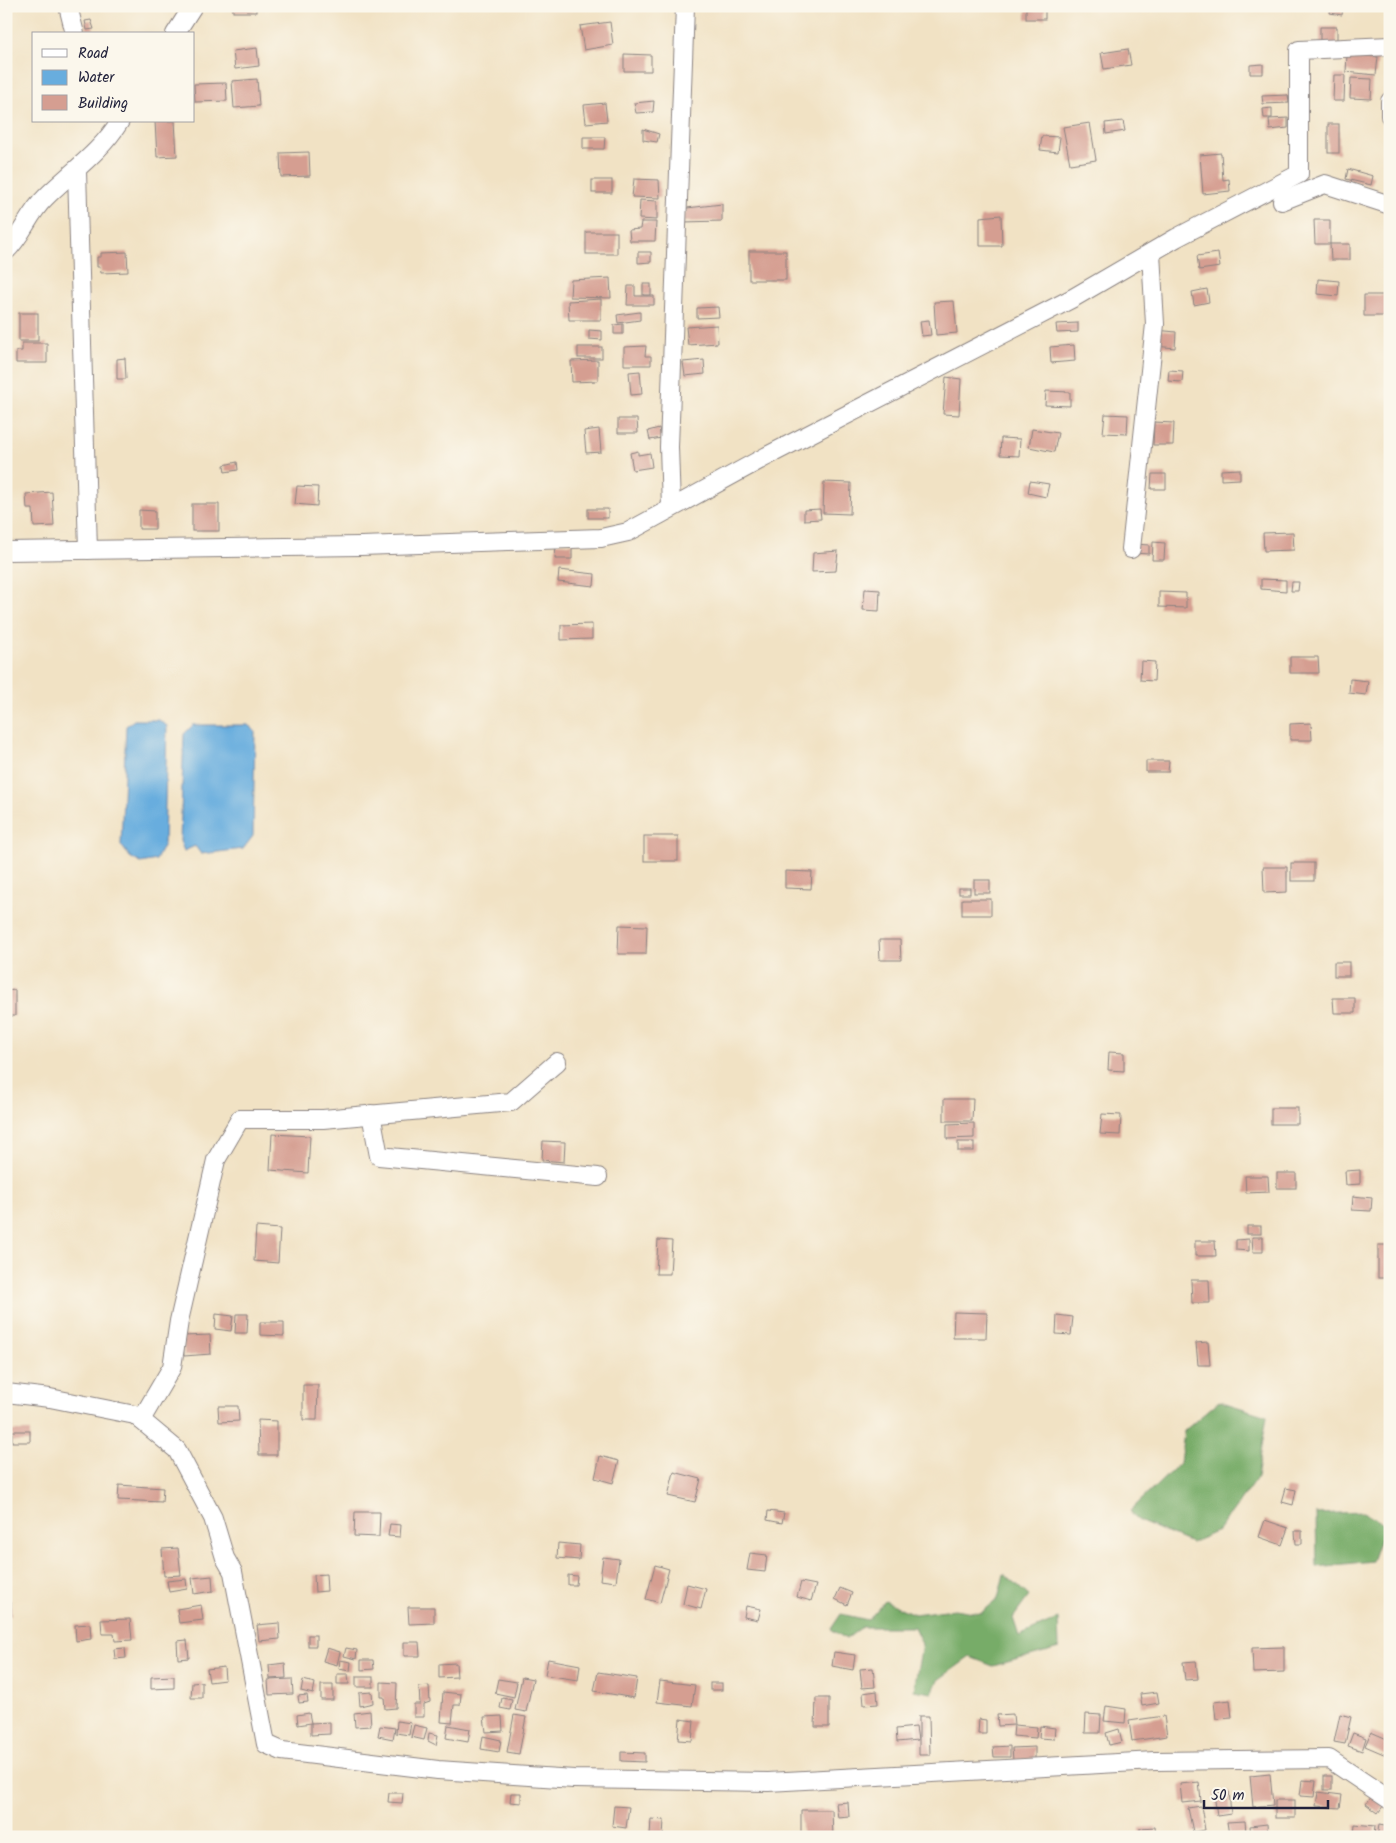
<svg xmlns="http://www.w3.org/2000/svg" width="1396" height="1843" viewBox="0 0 1396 1843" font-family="Kalam,sans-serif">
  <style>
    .forest { fill: #77ac68; stroke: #4c6752 }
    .water { fill: #68adde; stroke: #45688c }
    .building { fill: #d59e91 }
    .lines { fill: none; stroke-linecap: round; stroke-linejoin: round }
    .minor-casing { stroke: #8a8280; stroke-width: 20 }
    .minor { stroke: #fff; stroke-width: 18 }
  </style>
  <rect width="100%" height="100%" fill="#fbf7ec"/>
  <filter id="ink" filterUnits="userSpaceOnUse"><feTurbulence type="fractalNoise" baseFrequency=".02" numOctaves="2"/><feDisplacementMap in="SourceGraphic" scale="10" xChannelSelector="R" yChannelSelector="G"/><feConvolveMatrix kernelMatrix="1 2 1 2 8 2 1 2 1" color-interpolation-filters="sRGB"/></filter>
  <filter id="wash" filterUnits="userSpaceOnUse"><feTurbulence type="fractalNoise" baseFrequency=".0096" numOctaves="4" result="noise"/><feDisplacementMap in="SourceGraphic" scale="20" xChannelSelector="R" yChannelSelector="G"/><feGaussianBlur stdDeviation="1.12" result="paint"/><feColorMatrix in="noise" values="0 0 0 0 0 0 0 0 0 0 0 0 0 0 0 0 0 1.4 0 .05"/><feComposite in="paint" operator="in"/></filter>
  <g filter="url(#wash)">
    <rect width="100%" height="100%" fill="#f1e2c4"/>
    <g class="forest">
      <path d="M1219,1401L1267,1416L1257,1478L1218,1531L1191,1543L1139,1521L1130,1511L1180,1463L1184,1431Z"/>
      <path d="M1363,1512L1385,1525L1372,1561L1317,1567L1316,1514Z"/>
      <path d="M1004,1574L1029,1596L1013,1618L1019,1636L1058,1619L1059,1648L993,1666L970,1657L938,1680L932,1693L914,1690L922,1644L914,1627H862L846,1639L831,1629L841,1614L868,1620L885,1601L914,1614L954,1609L981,1613L998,1599Z"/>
    </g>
    <g class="water">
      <path d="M134,720H159L167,726L164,844L156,860L141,863L130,857L121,845L126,726Z"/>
      <path d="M193,725H248L255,731L253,836L243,849L201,854L195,846L184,851L180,841L184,734Z"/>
    </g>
    <g id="blocks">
      <g class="building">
        <rect x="233" y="6" width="23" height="6"/>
        <path d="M1331,6H1343L1342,15L1330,13Z"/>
        <rect x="1026" y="8" width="19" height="11"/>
        <path d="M91,20L94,29L87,30L85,21Z"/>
        <path d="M610,22L613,45L584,50L580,26Z"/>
        <path d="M1320,27H1337V47L1320,48Z"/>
        <path d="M257,48L259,66L235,69L233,51Z"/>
        <path d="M1128,49L1131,65L1104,69L1101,53Z"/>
        <path d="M624,54L651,55V71H624Z"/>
        <path d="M1347,55L1378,57L1376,75L1346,72Z"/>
        <path d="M1263,64V74H1250V65Z"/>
        <path d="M1334,75H1345L1344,101H1333Z"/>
        <path d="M1351,78L1372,79L1371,99L1350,98Z"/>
        <path d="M257,79L259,106L234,108L232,81Z"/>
        <path d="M226,83L227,101L195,102L194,84Z"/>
        <path d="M1288,95L1289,103L1263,104L1262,96Z"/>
        <path d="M654,101L653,112L636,113L634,103Z"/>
        <path d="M605,103L607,121L586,123L584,105Z"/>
        <path d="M1272,108V118H1264L1263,109Z"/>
        <path d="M1288,118V128L1270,130L1269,119Z"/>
        <path d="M155,121H175L177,156L157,157Z"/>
        <path d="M1123,121L1125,131L1106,134L1105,123Z"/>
        <path d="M1090,123L1096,160L1070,164L1063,127Z"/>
        <rect x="1328" y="124" width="11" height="29"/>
        <path d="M643,129L659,134L657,142L643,140Z"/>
        <path d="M1042,136L1060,137L1058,152L1040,150Z"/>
        <path d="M583,137H605L604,149H583Z"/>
        <path d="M309,152L310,176L281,177L280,153Z"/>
        <path d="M1221,153L1223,180L1229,179L1230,191L1203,194L1200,155Z"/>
        <path d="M1348,169L1373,176L1371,185L1346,179Z"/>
        <path d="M634,179L659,180L660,198L632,197Z"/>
        <rect x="592" y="180" width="20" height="13"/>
        <path d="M640,200L657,201V220L639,219Z"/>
        <path d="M722,204V221L683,222L687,208Z"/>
        <path d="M1001,215L1002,246H980V217Z"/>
        <path d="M1314,220H1330V244H1315Z"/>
        <path d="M641,222H656L655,241H630L629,230L640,229Z"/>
        <rect x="586" y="232" width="31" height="22"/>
        <path d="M1330,244H1350V260H1331Z"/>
        <rect x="749" y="251" width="37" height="29"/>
        <path d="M127,252L128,272L101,273L100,267H97V257H101V253Z"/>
        <path d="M638,252H651V262L638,263Z"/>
        <path d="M1218,253L1220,267L1199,270L1197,256Z"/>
        <path d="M610,278L611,298L570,297L571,280Z"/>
        <path d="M1318,279L1339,281L1338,296L1317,294Z"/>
        <rect x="643" y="284" width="8" height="11"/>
        <path d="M628,286H635V296H654V305H627Z"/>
        <path d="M1207,289L1209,302L1194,305L1192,292Z"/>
        <path d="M1364,295H1389L1390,316H1364Z"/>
        <path d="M601,299V320H569L568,301Z"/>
        <path d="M954,301L957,333L936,335L934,302Z"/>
        <path d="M718,307L719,317L697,318V308Z"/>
        <path d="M640,312V320L618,323L617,315Z"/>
        <rect x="19" y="313" width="19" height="28"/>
        <path d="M929,320L931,335L922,336L920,321Z"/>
        <path d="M1078,323V332L1057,333L1056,324Z"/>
        <path d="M623,324V334H614V325Z"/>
        <path d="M717,325L718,343L688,345L686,327Z"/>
        <path d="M589,330L602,331V340L589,339Z"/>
        <path d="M1156,330L1176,332L1175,348L1155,346Z"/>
        <path d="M22,343H47V363H16V351H22Z"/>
        <path d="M1074,345L1075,361L1051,363L1050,347Z"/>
        <path d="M646,346L645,356H651V365H624V347Z"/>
        <rect x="578" y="347" width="24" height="11"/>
        <path d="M125,358L126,379H117V359Z"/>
        <path d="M598,360V381L572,382L571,361Z"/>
        <path d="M704,360L705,374L685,376L683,362Z"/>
        <path d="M1169,370L1183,371L1182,382L1168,381Z"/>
        <path d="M640,371L642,394L631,395L629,372Z"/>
        <path d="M946,377L961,379L959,415L943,414Z"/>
        <path d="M1046,391L1070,392V406L1045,405Z"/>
        <path d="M1105,414L1128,415L1127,434L1103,433Z"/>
        <path d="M618,419H637L638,433H618Z"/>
        <path d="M1154,422L1174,423L1173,445H1153Z"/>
        <path d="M659,428L661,438L650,440L648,431Z"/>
        <path d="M599,429L601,452L586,453L584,431Z"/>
        <path d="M1032,429L1058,433L1054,452L1029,447Z"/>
        <path d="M1001,438L1020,439L1019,456L1000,455Z"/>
        <path d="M638,451V455L650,453L652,467L633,470L630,453Z"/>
        <path d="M237,462L238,470L225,472L224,465Z"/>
        <path d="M1240,469V479L1221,480V470Z"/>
        <path d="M1152,474H1166V489H1151Z"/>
        <path d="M1030,481L1049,484L1046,497L1028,493Z"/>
        <path d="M824,482L851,483L850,514L823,513Z"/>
        <path d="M297,486L318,487L317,506L295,504Z"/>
        <path d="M52,492L54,526L34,527L33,509H27L26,494Z"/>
        <rect x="192" y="504" width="27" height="27"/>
        <rect x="588" y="509" width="20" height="9"/>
        <path d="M820,509L821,519L804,520V510Z"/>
        <path d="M139,510L155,511V529H139Z"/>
        <path d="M1293,532L1294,550L1264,551L1263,533Z"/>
        <path d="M1153,542L1165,543L1164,560H1152Z"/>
        <path d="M556,543L572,544V559H555Z"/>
        <path d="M1134,544L1149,545V554L1133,553Z"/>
        <path d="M838,551L836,571L812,572L813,553Z"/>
        <path d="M559,570L595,574L594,586L558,582Z"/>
        <path d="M1261,579L1286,580V591L1261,589Z"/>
        <path d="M1292,582H1299L1298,591H1291Z"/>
        <path d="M865,589L880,590L879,611L863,610Z"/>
        <path d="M1159,592L1186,593V608L1159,607Z"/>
        <path d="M592,624V639L561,640V625Z"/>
        <path d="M1290,657H1318L1319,673H1290Z"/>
        <path d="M1141,661L1155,662L1154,681L1140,680Z"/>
        <path d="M1350,679L1368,681L1366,695L1349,693Z"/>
        <path d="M1311,723L1312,740H1290V724Z"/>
        <path d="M1146,761H1169L1168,772H1146Z"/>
        <rect x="644" y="836" width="34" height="25"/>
        <rect x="1291" y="863" width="23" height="18"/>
        <path d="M1263,867H1287V892L1264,893Z"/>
        <path d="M785,871L812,872L811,889L785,888Z"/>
        <rect x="974" y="880" width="16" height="13"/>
        <rect x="959" y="888" width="11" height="6"/>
        <rect x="962" y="899" width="29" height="16"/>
        <path d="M619,925L647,926L646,954H618Z"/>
        <path d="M879,940H900L901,960H880Z"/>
        <rect x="1334" y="962" width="15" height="14"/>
        <path d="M15,990V1016H6V991Z"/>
        <path d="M1333,998H1355V1013H1334Z"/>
        <path d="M1109,1052L1124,1053V1071L1108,1070Z"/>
        <path d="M944,1099H973L972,1121H944Z"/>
        <rect x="1271" y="1108" width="27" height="16"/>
        <path d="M1102,1114L1121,1115L1120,1135L1100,1134Z"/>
        <path d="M974,1123V1138L947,1139V1124Z"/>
        <path d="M272,1134L310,1136L308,1173L270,1170Z"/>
        <path d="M543,1141L565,1142L564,1162L542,1160Z"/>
        <rect x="958" y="1142" width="16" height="9"/>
        <path d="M1360,1170V1184L1346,1185L1345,1171Z"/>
        <rect x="1277" y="1173" width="19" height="15"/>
        <path d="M1245,1176H1268L1269,1192L1246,1193Z"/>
        <path d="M1353,1196L1372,1198L1371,1211L1352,1210Z"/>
        <rect x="1247" y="1226" width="14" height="8"/>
        <path d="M256,1227L280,1229L278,1263L254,1261Z"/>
        <path d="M1252,1237H1263V1252H1253Z"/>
        <path d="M1249,1239V1251L1236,1250V1240Z"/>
        <path d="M658,1240L672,1241L670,1274H656Z"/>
        <path d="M1195,1241H1215L1216,1256H1195Z"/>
        <rect x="1378" y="1245" width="12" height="33"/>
        <path d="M1191,1280H1209L1210,1303H1192Z"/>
        <path d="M954,1312L987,1313L986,1338H953Z"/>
        <path d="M216,1314L233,1316L231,1331L215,1329Z"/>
        <path d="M236,1314H248L247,1333H235Z"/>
        <path d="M1057,1315L1073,1317L1071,1335L1056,1334Z"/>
        <path d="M260,1322H284V1336L260,1335Z"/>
        <path d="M210,1335L211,1354L184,1356L183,1336Z"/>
        <path d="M1208,1342L1210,1365H1198L1196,1343Z"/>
        <path d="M303,1385H318L317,1420H303Z"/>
        <path d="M218,1406H238L239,1421L219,1422Z"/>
        <path d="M258,1420L277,1421V1455H259Z"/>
        <rect x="12" y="1431" width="18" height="11"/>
        <path d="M600,1456L619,1461L613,1483L595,1478Z"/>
        <path d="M674,1472L701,1479L695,1502L668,1496Z"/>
        <path d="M119,1485L163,1488L162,1502L118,1500Z"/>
        <path d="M1286,1488L1296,1490L1293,1505L1282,1502Z"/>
        <path d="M768,1511L784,1513L782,1523L767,1520Z"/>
        <path d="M355,1512H380L379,1537L354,1536Z"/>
        <path d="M1265,1520L1288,1528L1282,1545L1259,1537Z"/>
        <path d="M390,1524L401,1525L400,1537L388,1536Z"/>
        <path d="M1295,1531H1302V1544H1296Z"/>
        <path d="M558,1543L580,1545L579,1560L557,1558Z"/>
        <path d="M178,1548L181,1575L164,1576L162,1549Z"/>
        <path d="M750,1553L767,1555L765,1572L747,1570Z"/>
        <path d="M603,1557L619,1559L616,1582L600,1580Z"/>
        <path d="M655,1565L669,1569L660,1603L646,1599Z"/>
        <path d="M326,1574L327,1591L315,1592L314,1575Z"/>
        <path d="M568,1575L577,1576L576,1585H568Z"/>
        <path d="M212,1576L213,1591L194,1594L192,1578Z"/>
        <path d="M186,1579L187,1589L169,1592L167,1581Z"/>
        <path d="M801,1582L816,1585L811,1601L797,1597Z"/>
        <path d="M687,1584L706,1589L701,1609L683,1604Z"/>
        <path d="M840,1588L852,1593L847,1605L835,1599Z"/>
        <path d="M6,1603H11V1616L6,1615Z"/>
        <path d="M201,1605L203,1620L179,1623L177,1609Z"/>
        <path d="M746,1606L761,1609L758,1620L744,1617Z"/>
        <path d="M408,1607H434V1623L409,1624Z"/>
        <path d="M130,1619L132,1640L115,1641L114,1634H102L101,1620Z"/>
        <path d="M279,1623L280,1639L259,1641L257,1625Z"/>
        <path d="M90,1624L91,1639L76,1641L75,1625Z"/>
        <rect x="308" y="1635" width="8" height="11"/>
        <path d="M187,1640L189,1658L178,1659L177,1641Z"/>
        <path d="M404,1642H419L420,1656H404Z"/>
        <path d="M1284,1647V1672L1253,1673L1252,1648Z"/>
        <path d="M125,1648L126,1658L115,1659L114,1649Z"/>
        <path d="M327,1648L340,1652L337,1665L323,1661Z"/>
        <path d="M346,1648L357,1650L356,1659L344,1656Z"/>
        <path d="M834,1652L855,1655L853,1670L832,1666Z"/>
        <path d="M548,1659L580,1665L578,1680L545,1675Z"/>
        <path d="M340,1660L351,1662L350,1671L339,1669Z"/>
        <path d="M361,1660H373L374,1669L361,1670Z"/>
        <path d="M1196,1661L1198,1679L1185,1680L1183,1662Z"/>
        <path d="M285,1663L286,1678L270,1679L269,1665Z"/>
        <path d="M456,1663L457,1677L439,1678V1664Z"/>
        <path d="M224,1667L225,1680L209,1682L207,1669Z"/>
        <path d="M873,1668L875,1687L862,1688L860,1669Z"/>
        <path d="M598,1672L637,1678L634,1698L594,1691Z"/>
        <path d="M337,1674H348L349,1684H337Z"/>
        <path d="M174,1676V1688L151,1689V1677Z"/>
        <rect x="356" y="1677" width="17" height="10"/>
        <path d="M522,1677L533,1679L526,1712L515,1710Z"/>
        <path d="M292,1679L293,1694L269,1695L268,1680Z"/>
        <path d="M498,1679L517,1682L514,1697L495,1693Z"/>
        <path d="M303,1680L315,1683L313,1694L301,1691Z"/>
        <path d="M660,1681L695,1685L692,1706L657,1702Z"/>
        <path d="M202,1682V1698H191L192,1683Z"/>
        <path d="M381,1682L397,1683L396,1708L385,1709L384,1697H381Z"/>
        <rect x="710" y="1683" width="12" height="7"/>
        <rect x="321" y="1685" width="12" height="15"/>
        <path d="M429,1686L430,1702L424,1704V1717H414V1704H420L419,1687Z"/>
        <path d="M877,1691L878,1704L864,1705L863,1693Z"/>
        <path d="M372,1692L373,1703L360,1706L359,1693Z"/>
        <path d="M443,1692L461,1694L460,1705H454L452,1723L441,1722Z"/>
        <path d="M1157,1692L1159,1703L1142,1706L1140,1694Z"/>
        <path d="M307,1695L308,1702L299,1703L298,1696Z"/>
        <path d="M502,1698L512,1700L510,1710L500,1708Z"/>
        <path d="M816,1698H829V1727H815Z"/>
        <path d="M1230,1700L1232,1718L1216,1719L1214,1702Z"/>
        <path d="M1106,1706L1126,1709L1125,1723L1104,1721Z"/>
        <path d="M370,1711L371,1726L355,1727L354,1713Z"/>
        <path d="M309,1713L311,1723L298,1725L297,1715Z"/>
        <path d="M1013,1714L1014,1725L998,1726L997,1715Z"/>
        <path d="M1086,1714L1101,1715L1100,1733H1085Z"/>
        <path d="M1340,1714L1351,1717L1345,1744L1334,1742Z"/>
        <path d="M514,1715L526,1717L519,1754L507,1752Z"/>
        <path d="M502,1716L503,1731L486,1732L484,1717Z"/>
        <path d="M919,1716H929L930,1755H919Z"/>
        <path d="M1164,1716L1167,1736L1132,1741L1129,1721Z"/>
        <path d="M680,1719L694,1721L692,1741L678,1740Z"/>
        <path d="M979,1719L986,1720V1734H978Z"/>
        <path d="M397,1721L411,1723L409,1735L396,1733Z"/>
        <path d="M330,1722V1734L311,1735V1723Z"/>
        <path d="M414,1725L427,1728L424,1740L411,1737Z"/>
        <path d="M448,1725L470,1729L468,1742L446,1738Z"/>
        <path d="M1014,1725L1037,1727L1036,1738L1013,1736Z"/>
        <path d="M380,1726L395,1728L393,1739L378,1736Z"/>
        <path d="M1040,1726L1055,1728L1054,1739L1039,1738Z"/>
        <path d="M916,1727L918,1740L897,1742L896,1729Z"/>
        <path d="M1119,1729L1122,1742L1109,1745L1106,1733Z"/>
        <path d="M1390,1731V1748L1386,1755L1365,1746L1371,1732L1387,1739Z"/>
        <path d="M429,1733L438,1735L436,1745L428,1741Z"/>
        <path d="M1353,1733L1366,1738L1362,1751L1348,1746Z"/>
        <path d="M483,1736L501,1740L499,1752L481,1749Z"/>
        <path d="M1010,1746V1757H994L993,1747Z"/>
        <path d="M1035,1747V1759L1013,1760L1012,1748Z"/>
        <path d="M621,1752L645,1753V1762L621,1761Z"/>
        <path d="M1270,1774L1273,1805L1253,1807L1250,1776Z"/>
        <rect x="1324" y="1776" width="8" height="14"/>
        <path d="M1302,1780L1316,1781L1314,1797L1300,1796Z"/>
        <path d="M1199,1782L1201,1801L1182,1803L1180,1784Z"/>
        <path d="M1229,1792L1231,1814L1217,1816L1214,1793Z"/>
        <path d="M1318,1792L1342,1795L1340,1808L1316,1806Z"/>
        <path d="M389,1793H403L402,1803L388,1802Z"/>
        <path d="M511,1793H521V1803L510,1802Z"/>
        <path d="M1372,1796L1384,1805L1378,1813L1366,1804Z"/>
        <rect x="1275" y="1800" width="20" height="18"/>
        <path d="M848,1802L849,1817L838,1818L836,1803Z"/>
        <path d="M614,1806L629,1807L626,1828L612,1826Z"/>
        <path d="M1201,1806L1205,1830L1193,1832L1188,1808Z"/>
        <path d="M801,1810H832L833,1837L801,1836Z"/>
        <path d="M651,1819L664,1820L663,1837L650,1836Z"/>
        <path d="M1245,1821L1246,1833L1229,1835L1227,1822Z"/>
        <path d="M1267,1824L1268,1837H1251L1250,1826Z"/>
        <path d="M1355,1824L1375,1826L1374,1837H1354Z"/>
        <path d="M1379,1825L1390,1827V1837H1377Z"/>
        <path d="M1155,1827L1156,1837H1140V1828Z"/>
      </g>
    </g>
  </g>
  <g filter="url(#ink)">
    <use href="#blocks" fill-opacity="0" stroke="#8a8280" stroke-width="1"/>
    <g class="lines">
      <defs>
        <g id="minor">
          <path d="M68,6L75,34"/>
          <path d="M175,34L193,6"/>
          <path d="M1390,101V116"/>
          <path d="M77,171L88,550"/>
          <path d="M1282,201L1325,184L1390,205"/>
          <path d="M6,251C22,236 29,213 45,198C71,172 100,153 120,121"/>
          <path d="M671,507L669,447L685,6"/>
          <path d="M1131,549L1155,324L1151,253"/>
          <path d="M6,551L361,546L601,538L628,532L767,456L1073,298L1176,238L1299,174V50L1390,46"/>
          <path d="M371,1114L379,1156L598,1177"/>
          <path d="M6,1393L50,1398L135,1415L177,1450L213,1518L225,1558L233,1572L266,1744L282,1751L438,1770L574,1779L768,1782L1155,1761L1329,1759L1390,1800"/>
          <path d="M141,1420L172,1367L179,1321L216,1160L240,1119H323L511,1102L557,1062"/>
        </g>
      </defs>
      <use href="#minor" class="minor-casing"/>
      <use href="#minor" class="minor"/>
    </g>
  </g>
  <rect width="1396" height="1843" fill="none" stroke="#fbf7ec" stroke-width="25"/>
  <rect x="32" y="32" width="162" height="90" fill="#fbf7ec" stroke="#a4a2a5"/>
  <rect x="42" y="49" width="25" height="8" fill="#ffffff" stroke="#a4a2a5"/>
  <text x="78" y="58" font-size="15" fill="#22223b">Road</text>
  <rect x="42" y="70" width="25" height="15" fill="#68adde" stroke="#a4a2a5"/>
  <text x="78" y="82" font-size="15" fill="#22223b">Water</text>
  <rect x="42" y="95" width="25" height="15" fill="#d59e91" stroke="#a4a2a5"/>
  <text x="78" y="108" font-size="15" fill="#22223b">Building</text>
  <path d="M1204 1800v8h124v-8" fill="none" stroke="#22223b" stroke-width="2.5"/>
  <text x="1211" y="1800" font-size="15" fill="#22223b" stroke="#fbf7ec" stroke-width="4" paint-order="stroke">50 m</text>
</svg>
